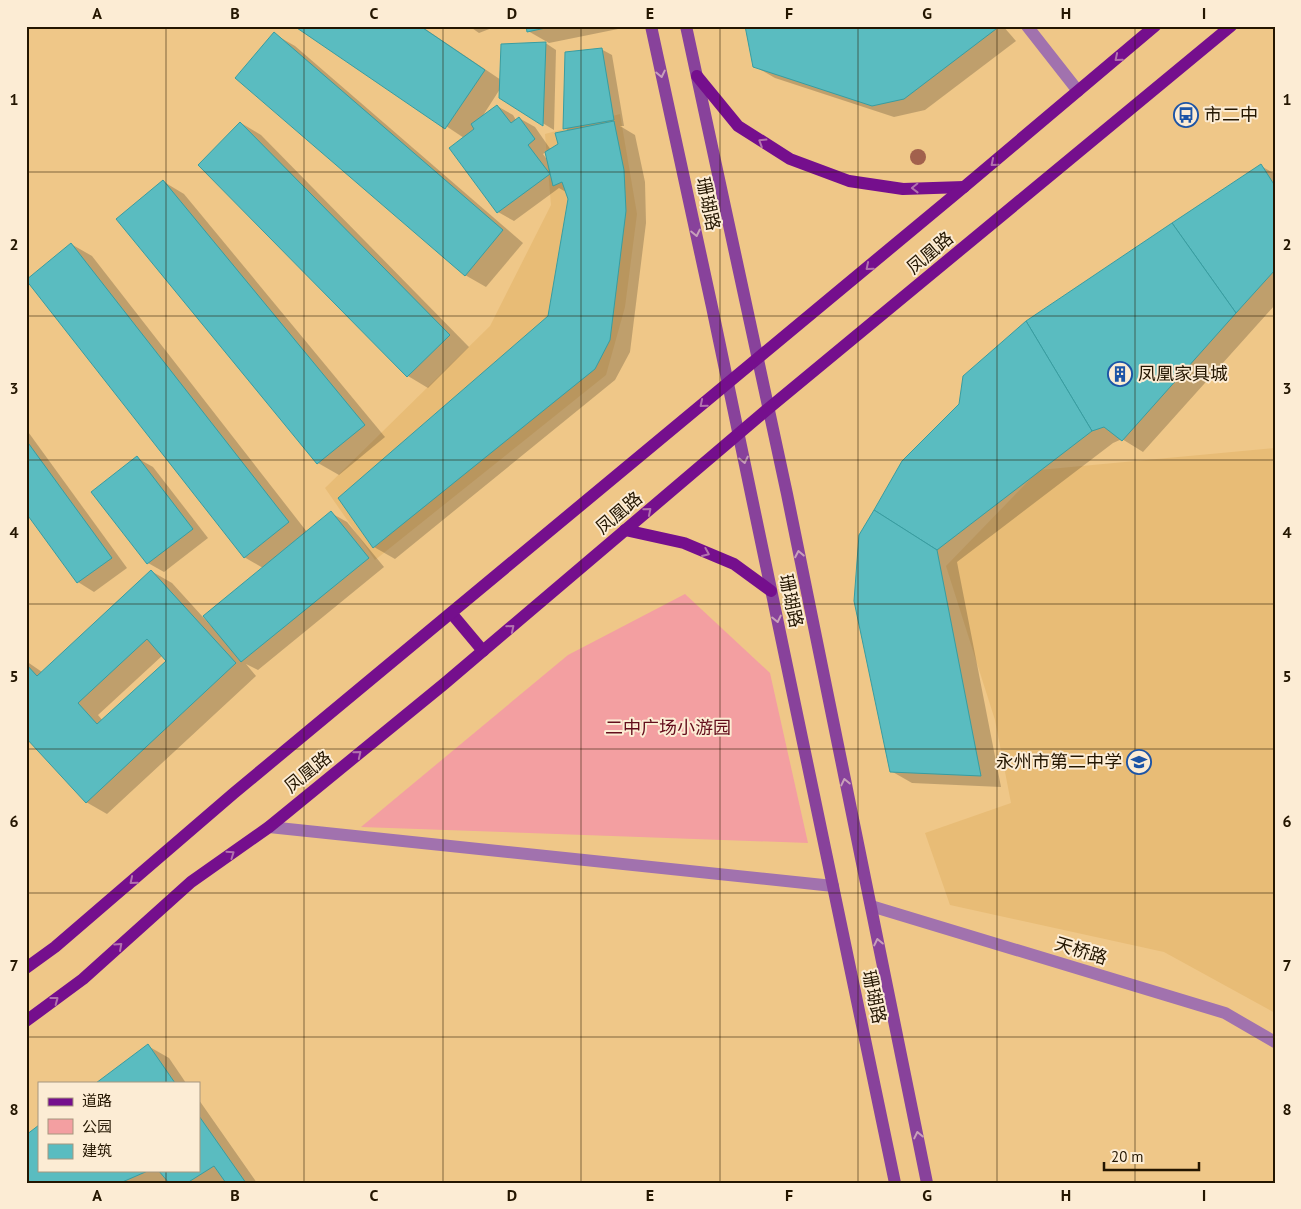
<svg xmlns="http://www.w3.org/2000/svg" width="1301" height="1209" viewBox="0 0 1301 1209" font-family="'PT Sans','Noto Sans SC',sans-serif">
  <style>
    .built { fill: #e8bc76 }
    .green { fill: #f39fa1 }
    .shadow { fill: #0003; fill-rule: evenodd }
    .building { fill: #5abcc0; stroke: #389da1; fill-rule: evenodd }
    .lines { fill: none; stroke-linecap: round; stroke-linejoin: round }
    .lane { stroke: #a172ae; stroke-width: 12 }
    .street { stroke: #a172ae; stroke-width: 12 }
    .secondary { stroke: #88429b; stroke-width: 12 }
    .primary { stroke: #750f8d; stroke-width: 12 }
    .tree { fill: #a2614d }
    .oneway { stroke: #b272ad }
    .oneway2 { stroke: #c8a0ba }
    .grid { fill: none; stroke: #241600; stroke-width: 1; stroke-opacity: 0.55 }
    .labels { text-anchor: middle; stroke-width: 4; stroke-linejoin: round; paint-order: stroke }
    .poi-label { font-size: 18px; fill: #241600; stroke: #fcecd4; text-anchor: start }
    .street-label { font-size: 18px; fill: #241600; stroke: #fcecd4 }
    .park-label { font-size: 18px; fill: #630e1c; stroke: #fcecd4 }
    .neatline { fill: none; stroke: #241600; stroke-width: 2 }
    .grid-label { font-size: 16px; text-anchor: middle; font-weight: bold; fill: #241600 }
  </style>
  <rect width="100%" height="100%" fill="#efc788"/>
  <g class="built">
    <path d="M620,114L637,214L625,307L606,375L375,560L325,488L490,326L551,205L545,134Z"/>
    <path d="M1275,448V1013L1164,952L950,905L925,833L1011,803L995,720L946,566L1039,470Z"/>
  </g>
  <path class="green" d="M685,594L770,673L808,843L361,827L568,655Z"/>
  <g class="shadow">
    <path d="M296,26H421L501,80L502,45L547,44L556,50L554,130L500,97V89L482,117L497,106L513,115L516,120L519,118L535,127L551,150L559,144L570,132L565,128L601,49L612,55L624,126H620L635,135L645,182L646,223L630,352L615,380L395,559L374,547L549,317L569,199L566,192L559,188L514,221L498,212L451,148L464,138ZM546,152L548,161L543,154Z"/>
    <path d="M469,26H497L479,33Z"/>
    <path d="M527,26H623V28L549,43L528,31Z"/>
    <path d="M747,26H1003L1016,41L925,110L894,117L775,78L754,66Z"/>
    <path d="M274,34L295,46L523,243L486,287L465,275Z"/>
    <path d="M241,123L261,135L469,347L428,388L408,376Z"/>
    <path d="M1261,166L1275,174V305L1143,452L1122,439L1113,443L957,562L1001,787L912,783L891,771L855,601Z"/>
    <path d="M164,182L184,194L385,437L339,475L318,463Z"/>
    <path d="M71,244L92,256L307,532L331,513L347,522L384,567L258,670L246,664L256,676L107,814L86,802L26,736V661L42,672L151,571L172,583L212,627L263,568L244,557ZM163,655L168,661L103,721L98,715Z"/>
    <path d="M26,429L127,568L94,592L78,582L26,511Z"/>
    <path d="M137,458L153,467L208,538L164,572L148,563L93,493Z"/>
    <path d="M148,1046L169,1058L186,1083H98Z"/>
    <path d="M199,1100L257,1183H28L39,1170H199Z"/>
  </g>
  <g class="building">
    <path d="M294,26H420L485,70L445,129Z"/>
    <path d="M526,26H555L527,32Z"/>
    <path d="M745,26H993L996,29L904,99L872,106L753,67Z"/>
    <path d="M274,32L503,230L465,276L235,78Z"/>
    <path d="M546,42L543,126L499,98L501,44Z"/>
    <path d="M602,48L614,120L563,129L565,52Z"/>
    <path d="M497,105L511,123L519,117L535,139L528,145L550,174L497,213L449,148L474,129L471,124Z"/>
    <path d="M614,121L624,170L626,211L610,340L595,369L373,548L338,498L548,316L568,199L562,182L553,186L545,152L558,144L555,133Z"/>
    <path d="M240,122L450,335L407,377L198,165Z"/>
    <path d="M1261,164L1275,186V270L1236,313L1172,223Z"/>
    <path d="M163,180L365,425L317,464L116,219Z"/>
    <path d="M1172,223L1236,313L1122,441L1104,427L1092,431L1026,321Z"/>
    <path d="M71,243L289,522L244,558L26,280Z"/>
    <path d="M1026,321L1092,431L937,550L874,510L902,461L959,404L963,376Z"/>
    <path d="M26,440L112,558L77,583L26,513Z"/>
    <path d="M137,456L193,529L147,564L91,492Z"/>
    <path d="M874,510L937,550L981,776L890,772L854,601L859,535Z"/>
    <path d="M331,511L369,558L241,662L203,616Z"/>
    <path d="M151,570L236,663L86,803L26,738V664L37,676ZM147,639L166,661L97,724L78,703Z"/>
    <path d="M148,1044L175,1083H96Z"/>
    <path d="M199,1116L246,1183H226L214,1166L187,1183H169L158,1170H199Z"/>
    <path d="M39,1125V1170H150L120,1183H26V1135Z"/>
  </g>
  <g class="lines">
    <path class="lane" d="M1027,26L1078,91"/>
    <g class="street">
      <path d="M269,827L833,886"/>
      <path d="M871,906L1225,1013L1275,1042"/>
    </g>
    <g class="secondary">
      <path d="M651,26L712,307L895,1183"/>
      <path d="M686,26L787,494L927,1183"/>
    </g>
    <g class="primary">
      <path d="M697,76L738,126L790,159L849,181L903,189L964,187"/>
      <path d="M625,530L684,543L734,564L771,591"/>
      <path d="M452,614L483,651"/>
      <path d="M26,968L55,947L234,793L964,187L1155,26"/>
      <path d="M26,1021L83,979L191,882L269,827L444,684L769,408L1231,26"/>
    </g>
  </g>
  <circle class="tree" cx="918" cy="157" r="8"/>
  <defs><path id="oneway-chevron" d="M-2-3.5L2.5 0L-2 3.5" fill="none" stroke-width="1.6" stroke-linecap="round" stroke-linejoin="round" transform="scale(1.25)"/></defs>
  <g class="oneway">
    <use href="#oneway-chevron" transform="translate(1118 58) rotate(140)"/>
    <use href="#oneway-chevron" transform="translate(762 142) rotate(-148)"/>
    <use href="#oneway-chevron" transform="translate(994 163) rotate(140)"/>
    <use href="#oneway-chevron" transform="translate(915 188) rotate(179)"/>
    <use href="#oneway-chevron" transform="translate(869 267) rotate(140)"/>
    <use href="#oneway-chevron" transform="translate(703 404) rotate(140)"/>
    <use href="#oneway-chevron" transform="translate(648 511) rotate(-40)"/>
    <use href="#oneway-chevron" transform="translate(706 553) rotate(23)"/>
    <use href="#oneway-chevron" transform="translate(511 628) rotate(-40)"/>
    <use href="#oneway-chevron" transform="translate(358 754) rotate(-39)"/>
    <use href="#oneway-chevron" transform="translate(231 854) rotate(-35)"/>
    <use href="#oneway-chevron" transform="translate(133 881) rotate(140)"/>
    <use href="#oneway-chevron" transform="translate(119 946) rotate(-42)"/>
    <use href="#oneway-chevron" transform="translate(55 1000) rotate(-37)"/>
  </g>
  <g class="oneway2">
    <use href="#oneway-chevron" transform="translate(661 74) rotate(78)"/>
    <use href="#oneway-chevron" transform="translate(696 233) rotate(78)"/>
    <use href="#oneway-chevron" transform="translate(744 460) rotate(78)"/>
    <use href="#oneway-chevron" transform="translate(799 554) rotate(-101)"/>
    <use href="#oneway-chevron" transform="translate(777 619) rotate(78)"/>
    <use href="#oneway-chevron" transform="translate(845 782) rotate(-102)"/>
    <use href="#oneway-chevron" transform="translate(878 942) rotate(-102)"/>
    <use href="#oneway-chevron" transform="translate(918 1135) rotate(-102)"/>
  </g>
  <path class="grid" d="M166,26V1083M304,26V1183M443,26V1183M581,26V1183M720,26V1183M858,26V1183M997,26V1183M1135,26V1183M26,172H1275M26,316H1275M26,460H1275M26,604H1275M26,749H1275M26,893H1275M26,1037H1275M166,1170V1183"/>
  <defs>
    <symbol id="bus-ring" viewBox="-11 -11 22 22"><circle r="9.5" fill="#fcecd4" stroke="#1c54a6" stroke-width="1.5"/><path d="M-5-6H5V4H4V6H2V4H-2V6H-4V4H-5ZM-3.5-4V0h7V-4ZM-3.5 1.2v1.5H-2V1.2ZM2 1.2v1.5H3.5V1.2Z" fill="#1c54a6"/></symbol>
    <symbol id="building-ring" viewBox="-11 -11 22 22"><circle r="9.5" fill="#fcecd4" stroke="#1c54a6" stroke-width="1.5"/><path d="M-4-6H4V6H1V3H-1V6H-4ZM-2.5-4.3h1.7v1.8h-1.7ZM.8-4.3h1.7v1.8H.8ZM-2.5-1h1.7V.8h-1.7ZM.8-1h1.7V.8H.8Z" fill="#1c54a6"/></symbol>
    <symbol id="school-ring" viewBox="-11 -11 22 22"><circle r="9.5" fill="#fcecd4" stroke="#1c54a6" stroke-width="1.5"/><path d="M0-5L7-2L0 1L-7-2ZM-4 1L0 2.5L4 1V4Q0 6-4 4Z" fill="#1c54a6"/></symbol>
  </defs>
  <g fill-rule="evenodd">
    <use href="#bus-ring" x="1172" y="101" width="28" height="28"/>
    <use href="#building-ring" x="1106" y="360" width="28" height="28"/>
    <use href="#school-ring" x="1125" y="748" width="28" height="28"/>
  </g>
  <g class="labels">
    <g class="poi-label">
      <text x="1204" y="121">市二中</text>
      <text x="1138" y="380">凤凰家具城</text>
      <text x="1122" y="768" text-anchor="end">永州市第二中学</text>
    </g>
    <g class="street-label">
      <text transform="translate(708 204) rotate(78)" y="6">珊瑚路</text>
      <text transform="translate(930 253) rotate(-40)" y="6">凤凰路</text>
      <text transform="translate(619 513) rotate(-40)" y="6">凤凰路</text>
      <text transform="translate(791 601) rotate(78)" y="6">珊瑚路</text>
      <text transform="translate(308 772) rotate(-39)" y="6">凤凰路</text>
      <text transform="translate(1081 951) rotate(17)" y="6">天桥路</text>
      <text transform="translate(874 997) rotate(78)" y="6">珊瑚路</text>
    </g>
    <g class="park-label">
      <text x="668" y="734">二中广场小游园</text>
    </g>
  </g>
  <rect width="1301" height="1209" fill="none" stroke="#fcecd4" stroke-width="55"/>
  <rect x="38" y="1082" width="162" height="90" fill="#fcecd4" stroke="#a6967f"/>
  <rect x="48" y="1098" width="25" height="8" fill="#750f8d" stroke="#a6967f"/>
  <text x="82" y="1106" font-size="15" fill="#241600">道路</text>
  <rect x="48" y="1119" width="25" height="15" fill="#f39fa1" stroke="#a6967f"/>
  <text x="82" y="1132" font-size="15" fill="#241600">公园</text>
  <rect x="48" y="1144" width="25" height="15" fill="#5abcc0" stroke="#a6967f"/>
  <text x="82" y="1156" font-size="15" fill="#241600">建筑</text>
  <path d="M1104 1162v8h95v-8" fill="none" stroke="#241600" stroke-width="2.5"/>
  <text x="1111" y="1162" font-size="15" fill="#241600" stroke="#fcecd4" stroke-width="4" paint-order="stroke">20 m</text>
  <rect x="28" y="28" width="1246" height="1154" class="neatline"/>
  <g class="grid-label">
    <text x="97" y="19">A</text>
    <text x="235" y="19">B</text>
    <text x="374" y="19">C</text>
    <text x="512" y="19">D</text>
    <text x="650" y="19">E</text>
    <text x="789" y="19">F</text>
    <text x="927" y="19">G</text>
    <text x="1066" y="19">H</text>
    <text x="1204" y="19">I</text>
    <text x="14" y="105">1</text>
    <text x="1287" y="105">1</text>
    <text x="14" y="250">2</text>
    <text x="1287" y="250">2</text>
    <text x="14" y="394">3</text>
    <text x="1287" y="394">3</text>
    <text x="14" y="538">4</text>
    <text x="1287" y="538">4</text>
    <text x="14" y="682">5</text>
    <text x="1287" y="682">5</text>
    <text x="14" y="827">6</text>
    <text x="1287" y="827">6</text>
    <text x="14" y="971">7</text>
    <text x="1287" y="971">7</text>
    <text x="14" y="1115">8</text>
    <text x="1287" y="1115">8</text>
    <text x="97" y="1201">A</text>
    <text x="235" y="1201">B</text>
    <text x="374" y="1201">C</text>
    <text x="512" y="1201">D</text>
    <text x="650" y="1201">E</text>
    <text x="789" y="1201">F</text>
    <text x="927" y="1201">G</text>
    <text x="1066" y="1201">H</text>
    <text x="1204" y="1201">I</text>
  </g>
</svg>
